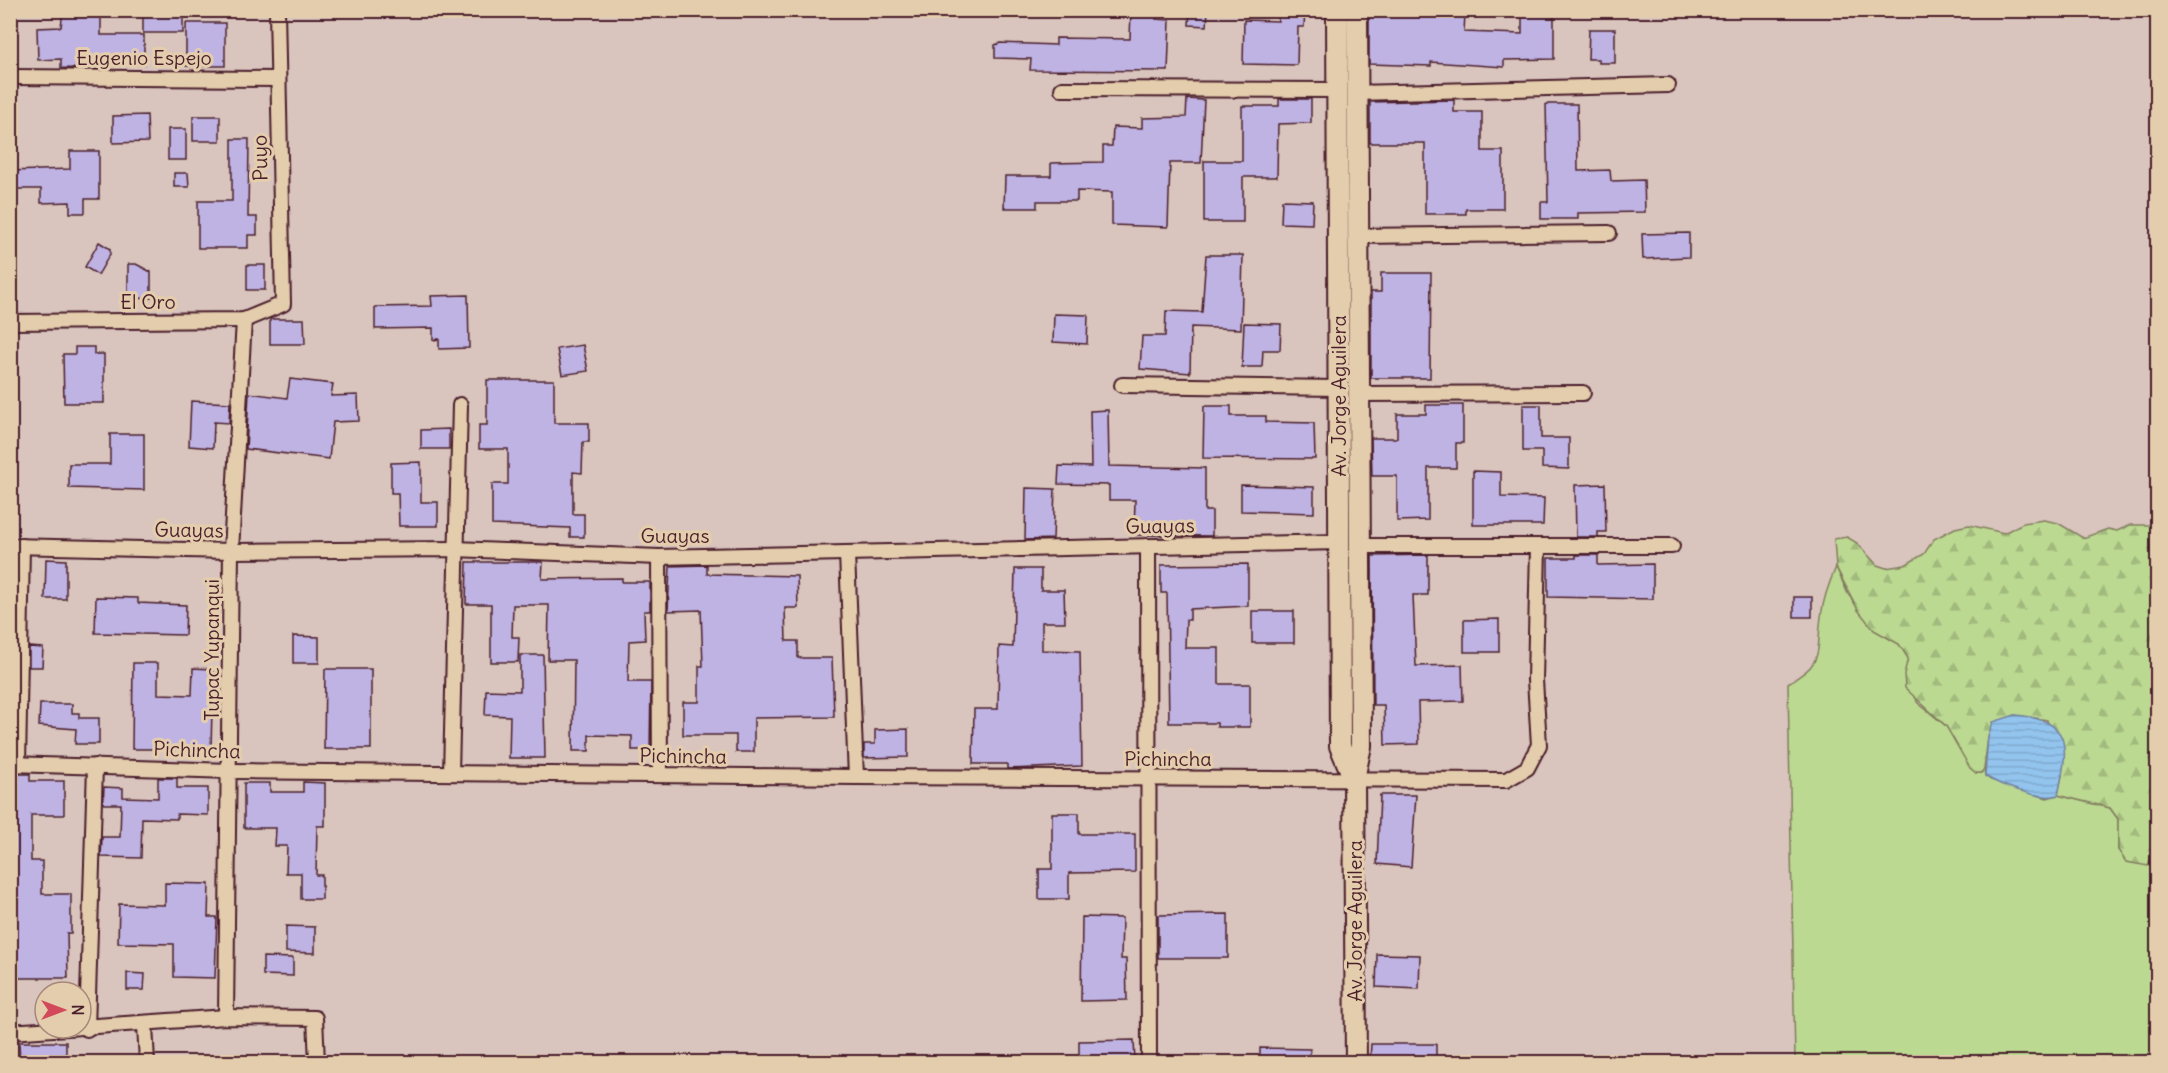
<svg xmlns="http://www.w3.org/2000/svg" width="2168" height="1073" viewBox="0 0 2168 1073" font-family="Delius,sans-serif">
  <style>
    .green { fill: #bbd991; stroke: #827c5e; stroke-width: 1.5 }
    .forest { fill: url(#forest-firs); stroke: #827c5e; stroke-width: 1.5 }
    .water { fill: url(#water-rules); stroke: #7582a0; stroke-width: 1.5 }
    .building { fill: #bfb3e4; stroke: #4a1f2b; stroke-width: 1.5 }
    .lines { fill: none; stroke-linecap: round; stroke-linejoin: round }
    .street-casing { stroke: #4a1f2b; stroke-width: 18 }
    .secondary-casing { stroke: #4a1f2b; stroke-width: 24 }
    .street { stroke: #e4cdad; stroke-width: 14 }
    .secondary { stroke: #e4cdad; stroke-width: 20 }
    .labels { text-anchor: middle; stroke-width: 6; stroke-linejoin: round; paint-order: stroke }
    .street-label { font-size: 20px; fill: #4a1f2b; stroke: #e4cdad }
  </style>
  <defs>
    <pattern id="forest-firs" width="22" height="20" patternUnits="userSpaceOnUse" patternTransform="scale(1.5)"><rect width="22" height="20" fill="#bbd991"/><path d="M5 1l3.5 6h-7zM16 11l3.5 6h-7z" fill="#a2ba7d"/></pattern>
    <pattern id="water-rules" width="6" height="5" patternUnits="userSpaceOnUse" patternTransform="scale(1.5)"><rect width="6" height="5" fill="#92c4ee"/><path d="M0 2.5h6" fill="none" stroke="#7fa8cc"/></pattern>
  </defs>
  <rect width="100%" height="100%" fill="#d9c5be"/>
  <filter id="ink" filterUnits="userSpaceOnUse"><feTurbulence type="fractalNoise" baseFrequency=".0167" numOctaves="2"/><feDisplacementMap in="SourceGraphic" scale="12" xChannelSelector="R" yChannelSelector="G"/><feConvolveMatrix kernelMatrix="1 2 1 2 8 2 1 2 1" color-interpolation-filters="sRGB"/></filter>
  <g filter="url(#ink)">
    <path class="green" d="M1836,567L1848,594L1874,630L1899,644L1908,658L1917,702L1946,726L1976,773H1981L1984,769L1985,776L1991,780L2047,798L2058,795L2110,808L2118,819V850L2151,860L2157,838V1062H1795L1788,683C1825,663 1816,653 1821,617C1823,599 1829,583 1836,567Z"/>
    <path class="forest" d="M2044,520L2058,523L2083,538L2108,529L2117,531L2130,525H2157L2158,838L2148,866L2126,862L2118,850V819L2110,808L2058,795L2062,775L2047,720L2015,715L1988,737L1984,769L1981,773H1976L1970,768L1946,726L1905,688L1904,674L1908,658L1899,644L1874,630L1858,610L1836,567L1834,539L1847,537L1857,543L1877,565L1886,568L1905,565L1924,554L1934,539L1955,528L1969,525L2004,533L2023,523Z"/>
    <path class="water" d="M2015,715C2074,720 2068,748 2058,795C2042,801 1999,785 1985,776L1988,737L1993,722Z"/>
    <g class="building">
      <path d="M63,10H101V35H144V64H107V69L61,68V59L38,60L37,28L61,27Z"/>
      <rect x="143" y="10" width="40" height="23"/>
      <path d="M1131,10L1156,12V19L1170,20L1168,71L1030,70L1031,59L995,58V45L1000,43L1056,45V38L1130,39Z"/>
      <path d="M1190,10H1208L1207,26L1189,25Z"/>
      <path d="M1278,10H1305L1304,27H1298L1297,65L1243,64L1244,20L1278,21Z"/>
      <path d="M1369,10H1428V13L1465,14L1464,32L1522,34V15H1554V59L1504,60V67L1431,62V66L1369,64Z"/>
      <rect x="186" y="23" width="39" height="43"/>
      <path d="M1589,29H1615V63H1599V59H1588Z"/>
      <path d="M1187,99L1204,100L1201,163H1170L1168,227L1112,225V192L1077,191V201H1037V208H1004L1005,176H1051V163L1103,162V146H1112L1113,127L1142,128V118L1186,117Z"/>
      <path d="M1279,99H1311V123L1278,124L1277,177H1243V222H1204V161H1242V106H1279Z"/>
      <path d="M1454,100V112H1482V151H1503V209H1466V214H1425V143H1370V102Z"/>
      <path d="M1546,104H1577L1578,171L1610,170L1611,181L1644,180L1645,212L1578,213V219H1541V202H1548Z"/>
      <path d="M147,115L148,142L113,143V116Z"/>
      <rect x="193" y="116" width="27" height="25"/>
      <rect x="168" y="129" width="18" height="31"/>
      <path d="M232,139H249L248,217H257V235H248V248H198V201H232Z"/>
      <path d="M70,151H99V199H85V213H70V202L41,203V189H10V171L70,169Z"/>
      <path d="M174,173H188L189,187H174Z"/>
      <path d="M1282,200L1313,201L1312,224L1281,223Z"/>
      <path d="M1689,233V257L1643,259L1642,234Z"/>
      <path d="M99,242L110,249V254L98,275L85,267Z"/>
      <path d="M1206,255H1243L1241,329L1191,327L1190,373L1140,369L1142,336H1165L1166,311L1202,312Z"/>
      <path d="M128,264H136L151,272V298L128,299Z"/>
      <rect x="247" y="265" width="18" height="25"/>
      <path d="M1381,273H1431L1430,378H1371V292H1381Z"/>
      <path d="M468,295L469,348L439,349V339L433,340V328L375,329V307L432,306L431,296Z"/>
      <path d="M1054,314L1088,315L1087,344L1053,342Z"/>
      <path d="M270,319H304L305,344H270Z"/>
      <path d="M1244,323L1281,324L1280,350H1263L1262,367H1242Z"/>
      <path d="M583,345L588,371L562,375L557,349Z"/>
      <path d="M75,347H94V354H104V403H64L63,354H75Z"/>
      <path d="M290,379L333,384L331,396L358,395L359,421L333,422L329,459L246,449L249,393L287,398Z"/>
      <path d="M487,380H554V423H589V442H583L582,473L573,472V514H584V537H570V528L492,525V484H508V449H479V425H487Z"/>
      <path d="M191,401L230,403L229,423L214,422L213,448L189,446Z"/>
      <path d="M1426,405H1463V443H1456V468H1428V520L1397,521V476H1372L1371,438H1397V414H1426Z"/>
      <path d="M1523,405H1541V438H1569V469L1542,468V451H1523Z"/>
      <path d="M1204,406H1231V416H1266V422L1314,423L1315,459L1203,458Z"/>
      <path d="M1108,410L1109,466L1205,468V511H1212V536L1134,535L1135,500H1109V485L1058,484L1059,466L1091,467L1090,411Z"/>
      <path d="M449,429V449H421V430Z"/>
      <path d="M110,434H144V490L69,488V464H110Z"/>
      <path d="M421,462V502H438V526H399L398,493H391V463Z"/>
      <path d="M1473,471L1501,472V497L1544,498L1543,525H1473Z"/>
      <path d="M1605,484L1606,532H1598V537H1576L1575,485Z"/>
      <path d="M1241,485L1314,487V513L1241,511Z"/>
      <path d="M1026,488L1055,489L1053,539L1025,540Z"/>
      <path d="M1428,555V595H1413L1416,666L1462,665L1463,701L1418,702L1419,744L1385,745L1384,705H1373L1372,556Z"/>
      <path d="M1576,555H1598V565L1653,564V599L1548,597V558H1576Z"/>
      <path d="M46,559L66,560V599H45Z"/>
      <path d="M467,562H543L542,579L622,578V582H650V611H644L645,640L629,641L628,682H651L650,750H632V736L589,735V751H573L574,660H548L549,605H513L512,637H519L518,662H491V604H466Z"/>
      <path d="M1248,564V606L1190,609V620H1186L1185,648H1219V684H1250V727H1217V723H1169L1167,593H1161V565Z"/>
      <path d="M707,565V574L797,576L798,608H785L786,641H798V658H832L834,717L754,718V752H736V735H683V702H699V666H703L701,610L668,611L670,566Z"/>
      <path d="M1015,569H1041V590H1064L1065,622H1042V650L1080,651L1082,766L1007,769V764H973L974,709H998L999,646L1013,647Z"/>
      <path d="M96,597L138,598V603L186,605L185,635L95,633Z"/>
      <rect x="1794" y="597" width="18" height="20"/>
      <rect x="1252" y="611" width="42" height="32"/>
      <path d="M1499,619V652H1464V620Z"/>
      <path d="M293,636L319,637V663H293Z"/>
      <path d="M29,647L43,648L42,667H29Z"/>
      <path d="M520,655H543L545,758H509L510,716L485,715L486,690L520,691Z"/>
      <path d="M133,663H158V694L192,695L193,668L213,669L211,749H132Z"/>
      <path d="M325,669H371V749H324Z"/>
      <path d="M40,704H72V713H79V718H99V744H75L76,729L39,726Z"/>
      <path d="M908,729V757L864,758V744H875V730Z"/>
      <path d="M10,774H30V781H64V815H31V861H42V894H71V933H67L68,978H10Z"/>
      <path d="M158,778H177V788H208V815L177,814V819L142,818L141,858L101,857L102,837H120L121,804H103L104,787L123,788V797L158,798Z"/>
      <path d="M303,782L325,783V826H317L316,875H322V899H301V873H286L287,846H275L276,828H244V783H270V792H303Z"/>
      <path d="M1380,795H1416L1411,867L1377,864Z"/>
      <path d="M1052,813H1079V834H1135V872L1069,873V899H1039V869H1052Z"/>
      <path d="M165,883L209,884L208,917H217L215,978L174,977V944L118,943L119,904L165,905Z"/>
      <path d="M1228,914V958H1158V915Z"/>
      <path d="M1082,917L1122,918L1121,959H1126L1127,1000L1081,1001Z"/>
      <path d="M286,926L315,927V953L286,952Z"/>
      <path d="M1377,954L1420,955L1419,989L1376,987Z"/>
      <path d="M263,957L293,958V976L263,975Z"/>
      <path d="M127,973L145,974L144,990H127Z"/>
      <path d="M1134,1040L1135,1062H1079V1041Z"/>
      <path d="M19,1042H66V1062H20Z"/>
      <path d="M1371,1044H1436V1062H1370Z"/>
      <path d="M1260,1048L1310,1049V1062H1260Z"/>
    </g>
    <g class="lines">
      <defs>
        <g id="street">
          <path d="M10,77L277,79"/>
          <path d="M1062,89L1336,90"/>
          <path d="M1356,93L1668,85"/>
          <path d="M1357,236L1609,233"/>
          <path d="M10,322L244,320L283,304L277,10"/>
          <path d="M1122,385L1339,388"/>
          <path d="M1358,394L1583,393"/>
          <path d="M10,546L231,551L455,549L659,557L1339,542"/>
          <path d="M1148,546L1149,1062"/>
          <path d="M1360,546H1672"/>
          <path d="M847,554L856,777"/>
          <path d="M659,557L660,775"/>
          <path d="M10,764L231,771L856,777L1506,780L1527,768L1539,745L1535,680L1538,546"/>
          <path d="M18,764L22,546"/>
          <path d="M451,773L460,405"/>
          <path d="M226,1017L231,551L244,320"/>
          <path d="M145,1025L147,1062"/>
          <path d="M87,1029L95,766"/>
          <path d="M10,1032L226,1017L315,1018L317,1062"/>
        </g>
        <g id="secondary">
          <path d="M1337,10L1340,746L1354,779"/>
          <path d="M1356,1062L1354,779L1361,746L1357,10"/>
        </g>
      </defs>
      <use href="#street" class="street-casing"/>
      <use href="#secondary" class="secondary-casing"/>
      <use href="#street" class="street"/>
      <use href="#secondary" class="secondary"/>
    </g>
  </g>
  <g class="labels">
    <g class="street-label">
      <text x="144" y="65">Eugenio Espejo</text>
      <text transform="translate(260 158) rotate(-91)" y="7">Puyo</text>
      <text x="148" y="309">El Oro</text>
      <text transform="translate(1339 396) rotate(-90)" y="7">Av. Jorge Aguilera</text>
      <text transform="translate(1160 526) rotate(-1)" y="7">Guayas</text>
      <text transform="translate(189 530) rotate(1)" y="7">Guayas</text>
      <text x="675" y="543">Guayas</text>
      <text transform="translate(212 650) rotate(-90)" y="7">Tupac Yupanqui</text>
      <text transform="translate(197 750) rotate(2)" y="7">Pichincha</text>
      <text transform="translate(683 756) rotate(1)" y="7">Pichincha</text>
      <text x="1168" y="766">Pichincha</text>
      <text transform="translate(1355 921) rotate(-90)" y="7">Av. Jorge Aguilera</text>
    </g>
  </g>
  <rect width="2168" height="1073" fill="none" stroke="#e4cdad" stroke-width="36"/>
  <rect x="18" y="18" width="2132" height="1037" fill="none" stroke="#4a1f2b" stroke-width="2" filter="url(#ink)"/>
  <g transform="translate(63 1010) rotate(90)"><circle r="28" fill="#e4cdad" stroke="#a68779" stroke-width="1.5"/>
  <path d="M0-4.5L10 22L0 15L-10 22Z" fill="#d1495b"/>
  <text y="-9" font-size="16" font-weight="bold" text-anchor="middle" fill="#4a1f2b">N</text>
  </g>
</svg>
